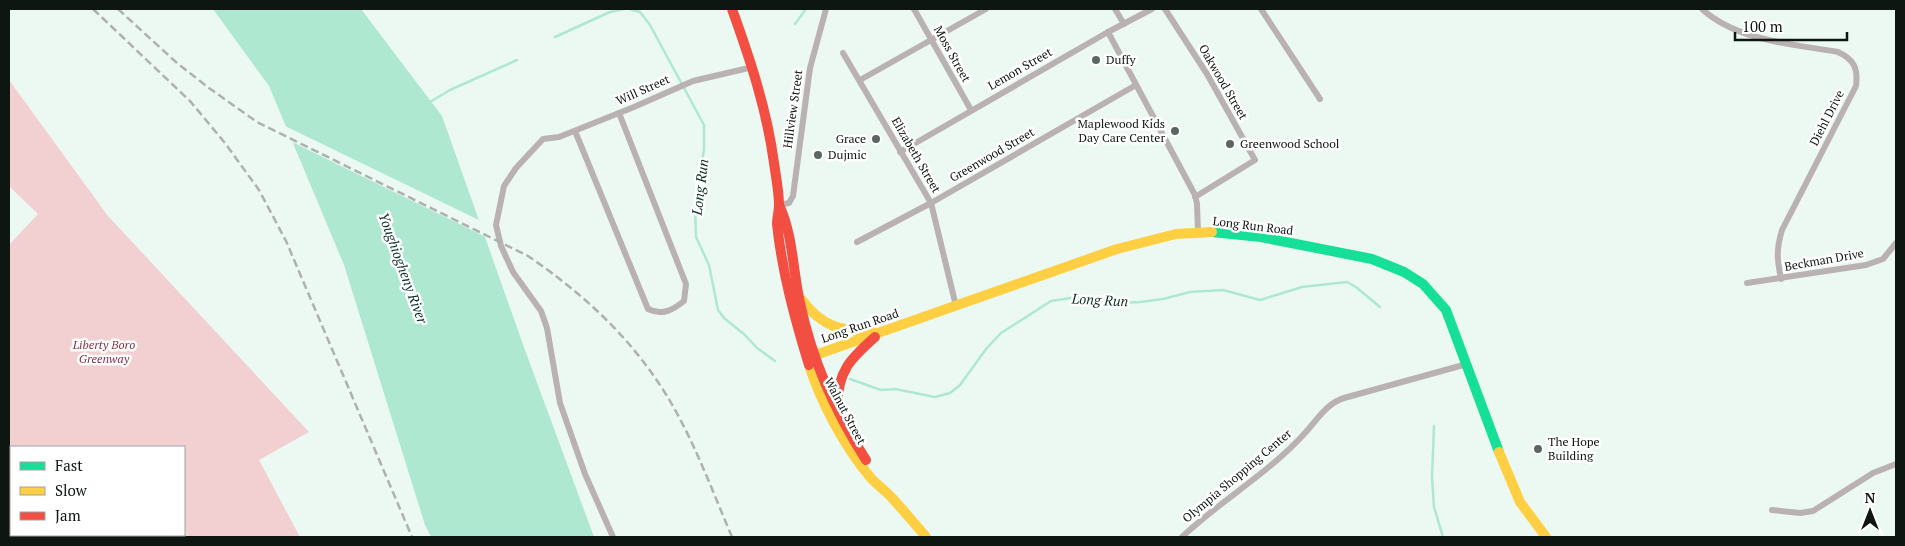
<svg xmlns="http://www.w3.org/2000/svg" width="1905" height="546" viewBox="0 0 1905 546" font-family="'PT Serif',serif">
  <style>
    .green { fill: #f5d4d5 }
    .forest { fill: #f2cfd1 }
    .water { fill: #aee8d1 }
    .pier { fill: #ecf9f3 }
    .lines { fill: none; stroke-linecap: round; stroke-linejoin: round }
    .stream { stroke: #aee8d1; stroke-width: 2.5 }
    .street { stroke: #bab2b2; stroke-width: 6 }
    .fast { stroke: #16e098; stroke-width: 10 }
    .slow { stroke: #ffcf43; stroke-width: 10 }
    .jam { stroke: #f24e42; stroke-width: 10 }
    .rail { stroke: #afb1ae; stroke-width: 2.5; stroke-dasharray: 8 4; stroke-linecap: butt }
    .poi-dot { fill: #5c6561; stroke: #fff; stroke-width: 2 }
    .labels { text-anchor: middle; stroke-width: 5; stroke-linejoin: round; paint-order: stroke }
    .street-label { font-size: 12px; fill: #0e1612; stroke: #fff }
    .poi-label { font-size: 12px; fill: #0e1612; stroke: #fff; text-anchor: start }
    .park-label { font-size: 12px; font-style: italic; fill: #883143; stroke: #fff }
    .water-label { font-size: 14px; font-style: italic; fill: #0e3226; stroke: #fff }
  </style>
  <rect width="100%" height="100%" fill="#ecf9f3"/>
  <path class="green" d="M11,461V535H91L88,537H9V466Z"/>
  <path class="forest" d="M9,80L108,216L309,432L259,460L300,537H76L78,535H184V447H11V479L9,478V245L38,214L9,186Z"/>
  <path class="water" d="M213,9H361L442,116L525,350L594,537H431L425,525L344,265L269,86Z"/>
  <path class="pier" d="M283,125L483,222L488,238L290,141Z"/>
  <g class="lines">
    <g class="stream">
      <path d="M629,9L640,12L650,25L704,125V149L695,207L696,237L709,265L718,310L724,318L745,335L757,348L775,361"/>
      <path d="M795,24L806,9"/>
      <path d="M555,37L610,12L624,9"/>
      <path d="M430,102L450,90L517,60"/>
      <path d="M850,379L881,390L895,389L935,397L950,393L960,385L986,349L1001,333L1051,301L1077,297L1118,303L1140,302L1163,299L1190,292L1223,290L1260,300L1302,287L1347,282L1356,287L1380,307"/>
      <path d="M1434,426L1432,477L1434,507L1443,537"/>
    </g>
    <g class="street">
      <path d="M914,9L971,110"/>
      <path d="M1115,9L1124,24"/>
      <path d="M1165,9L1207,74L1255,160L1195,197"/>
      <path d="M1261,9L1320,99"/>
      <path d="M1702,9C1737,41 1793,44 1838,52C1855,60 1858,69 1856,86L1782,230C1776,250 1777,259 1781,279"/>
      <path d="M1108,32L1195,195L1197,204L1198,232"/>
      <path d="M843,53L931,203L956,306"/>
      <path d="M860,80L986,9"/>
      <path d="M575,131L648,309C662,316 673,310 684,301L686,284L619,113"/>
      <path d="M900,152L1108,32L1152,9"/>
      <path d="M779,205L789,203L793,196L810,68L826,9"/>
      <path d="M857,242L931,203L1136,85"/>
      <path d="M1747,283L1866,265L1883,259L1896,243"/>
      <path d="M1772,510L1800,513L1813,511L1873,473L1896,464"/>
      <path d="M613,537L585,474L560,403L547,328L541,311L513,272L501,246L496,225L504,186L516,168L543,139L559,137L634,107L693,81L753,67"/>
      <path d="M1182,537C1221,500 1269,473 1305,433C1317,420 1327,403 1344,398L1467,364"/>
    </g>
    <path class="fast" d="M1212,232L1261,237L1372,259L1404,272L1423,284L1446,310L1499,452"/>
    <g class="slow">
      <path d="M802,300C822,327 841,331 873,332"/>
      <path d="M807,358L1117,249L1176,234L1212,232"/>
      <path d="M809,365C821,403 845,447 870,477C877,485 886,491 893,499C904,511 915,524 926,537"/>
      <path d="M1499,452L1520,502L1546,537"/>
    </g>
    <g class="jam">
      <path d="M732,9C750,59 767,110 774,163C776,177 779,192 779,205C779,211 777,218 777,224C782,272 795,319 809,365"/>
      <path d="M780,207C793,236 793,272 800,303C812,360 835,412 866,460"/>
      <path d="M837,406C838,371 850,359 875,337"/>
    </g>
    <g class="rail">
      <path d="M93,9L190,101L225,143L259,190L286,241L412,537"/>
      <path d="M118,9L177,63L209,88L257,122L528,256C591,299 644,350 680,419C700,457 715,497 732,537"/>
    </g>
  </g>
  <g class="poi-dot">
    <circle cx="1096" cy="60" r="5"/>
    <circle cx="1175" cy="131" r="5"/>
    <circle cx="876" cy="139" r="5"/>
    <circle cx="1230" cy="144" r="5"/>
    <circle cx="818" cy="155" r="5"/>
    <circle cx="1538" cy="449" r="5"/>
  </g>
  <g class="labels">
    <g class="street-label">
      <text transform="translate(952 54) rotate(61)" y="4">Moss Street</text>
      <text transform="translate(1020 69) rotate(-30)" y="4">Lemon Street</text>
      <text transform="translate(1223 82) rotate(60)" y="4">Oakwood Street</text>
      <text transform="translate(643 90) rotate(-24)" y="4">Will Street</text>
      <text transform="translate(793 109) rotate(-82)" y="4">Hillview Street</text>
      <text transform="translate(1827 118) rotate(-63)" y="4">Diehl Drive</text>
      <text transform="translate(916 155) rotate(60)" y="4">Elizabeth Street</text>
      <text transform="translate(992 155) rotate(-30)" y="4">Greenwood Street</text>
      <text transform="translate(1253 226) rotate(7)" y="4">Long Run Road</text>
      <text transform="translate(1824 260) rotate(-10)" y="4">Beckman Drive</text>
      <text transform="translate(860 326) rotate(-19)" y="4">Long Run Road</text>
      <text transform="translate(845 411) rotate(62)" y="4">Walnut Street</text>
      <text transform="translate(1237 476) rotate(-40)" y="4">Olympia Shopping Center</text>
    </g>
    <g class="poi-label">
      <text x="1106" y="64">Duffy</text>
      <text x="1165" y="128" text-anchor="end">Maplewood Kids<tspan x="1165" dy="14">Day Care Center</tspan></text>
      <text x="866" y="143" text-anchor="end">Grace</text>
      <text x="1240" y="148">Greenwood School</text>
      <text x="828" y="159">Dujmic</text>
      <text x="1548" y="446">The Hope<tspan x="1548" dy="14">Building</tspan></text>
    </g>
    <g class="park-label">
      <text x="104" y="349">Liberty Boro<tspan x="104" dy="14">Greenway</tspan></text>
    </g>
    <g class="water-label">
      <text transform="translate(700 187) rotate(-83)" y="5">Long Run</text>
      <text transform="translate(403 268) rotate(70)" y="5">Youghiogheny River</text>
      <text transform="translate(1100 300) rotate(3)" y="5">Long Run</text>
    </g>
  </g>
  <rect width="1905" height="546" fill="none" stroke="#0e1612" stroke-width="20"/>
  <rect x="10" y="446" width="175" height="90" fill="#ffffff" stroke="#9fa2a0"/>
  <rect x="20" y="462" width="25" height="8" fill="#16e098" stroke="#9fa2a0"/>
  <text x="55" y="471" font-size="15" fill="#0e1612">Fast</text>
  <rect x="20" y="487" width="25" height="8" fill="#ffcf43" stroke="#9fa2a0"/>
  <text x="55" y="496" font-size="15" fill="#0e1612">Slow</text>
  <rect x="20" y="512" width="25" height="8" fill="#f24e42" stroke="#9fa2a0"/>
  <text x="55" y="521" font-size="15" fill="#0e1612">Jam</text>
  <g transform="translate(1870 511)" stroke="#ffffff" stroke-width="4" paint-order="stroke">
  <path d="M0-4L9 19L0 12L-9 19Z" fill="#0e1612"/>
  <text y="-8" font-size="14" font-weight="bold" text-anchor="middle" fill="#0e1612">N</text>
  </g>
  <path d="M1735 32v8h112v-8" fill="none" stroke="#0e1612" stroke-width="2.5"/>
  <text x="1742" y="32" font-size="15" fill="#0e1612" stroke="#ffffff" stroke-width="4" paint-order="stroke">100 m</text>
</svg>
